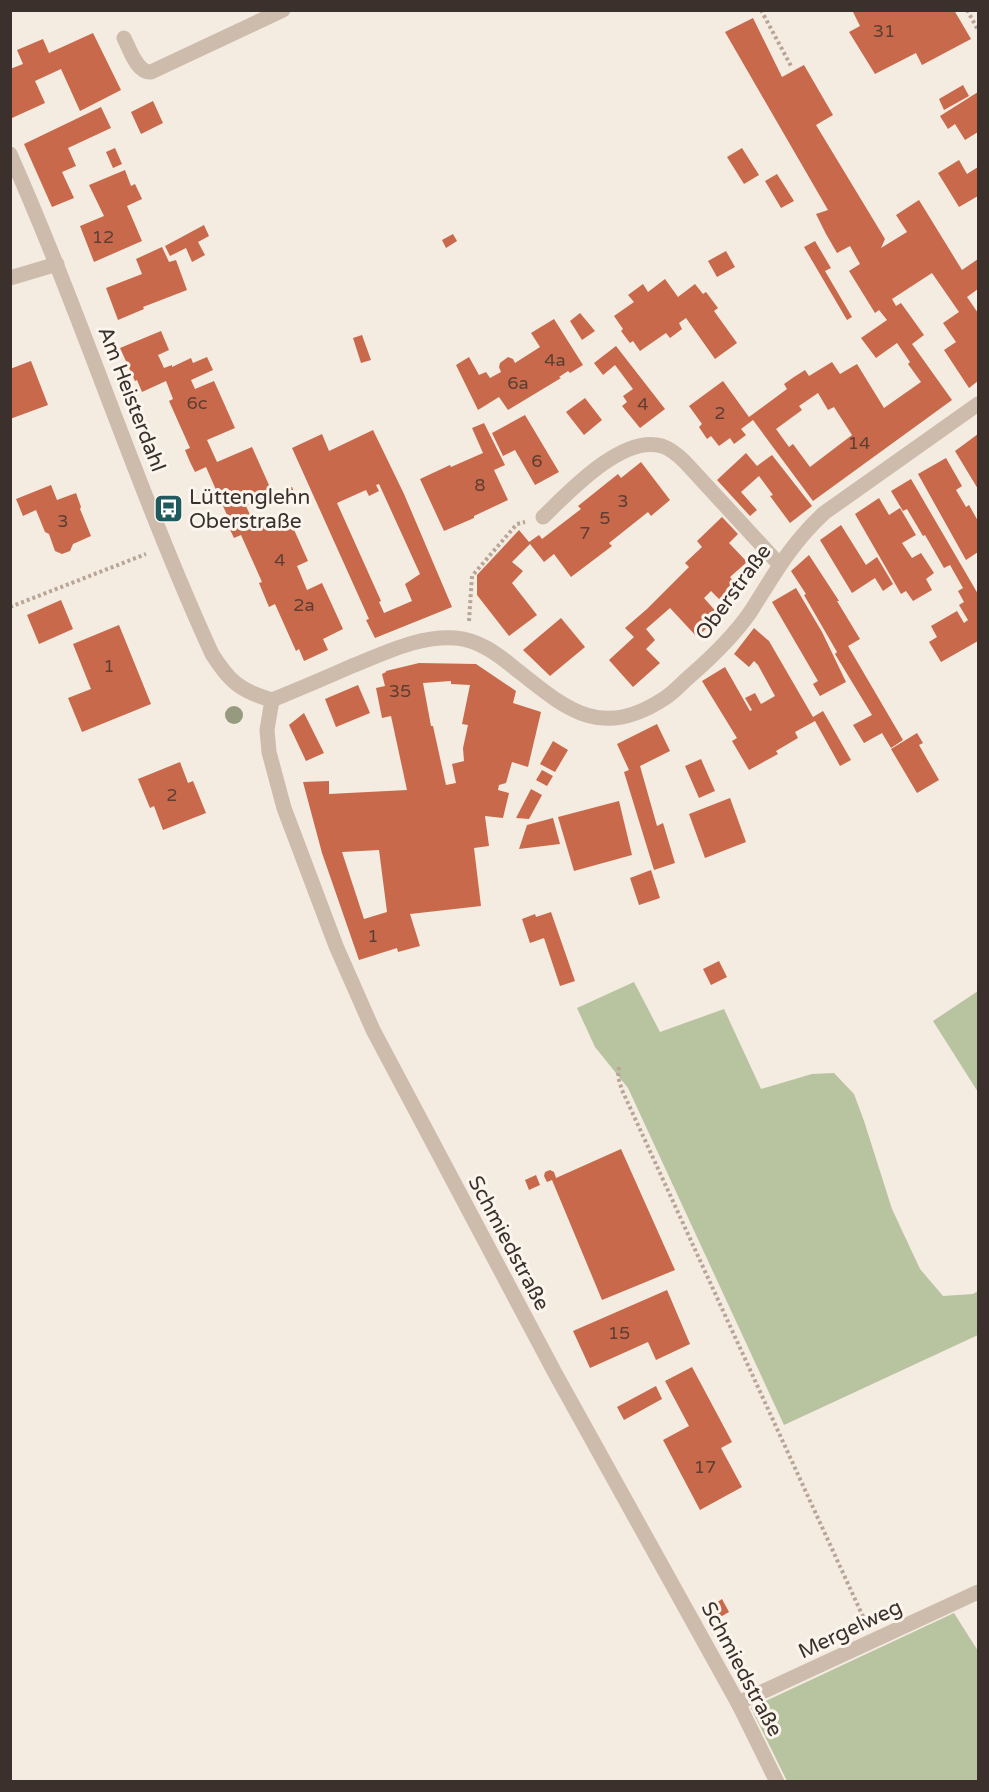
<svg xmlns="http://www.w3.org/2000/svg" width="989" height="1792" viewBox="0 0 989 1792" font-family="'Varela Round',sans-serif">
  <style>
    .green { fill: #b8c4a0 }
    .building { fill: #c8694b; fill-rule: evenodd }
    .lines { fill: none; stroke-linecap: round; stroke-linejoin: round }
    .path { stroke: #b9a596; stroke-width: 4; stroke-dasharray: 3 3; stroke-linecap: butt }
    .minor { stroke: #cdbbac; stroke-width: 15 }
    .tree { fill: #969b7f }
    .labels { text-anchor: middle; stroke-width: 6; stroke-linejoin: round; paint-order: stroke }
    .number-label { font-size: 18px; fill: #5e3e33 }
    .street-label { font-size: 21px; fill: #3b302b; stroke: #fbf5ee }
    .poi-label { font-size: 21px; fill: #3b302b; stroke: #fbf5ee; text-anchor: start }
  </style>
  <rect width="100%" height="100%" fill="#f4ebe1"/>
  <g class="green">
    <path d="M634,982L660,1032L724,1009L761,1089L812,1074L834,1073L854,1094L864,1121L892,1209L920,1269L943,1296L973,1294L978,1291V1335L784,1425L628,1088L595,1047L577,1008Z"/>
    <path d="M978,991V1092L933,1021Z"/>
    <path d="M954,1613L978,1651V1781H787L751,1708Z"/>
  </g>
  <g class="building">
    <path d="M852,10H954L971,39L922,65L916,53L875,74L849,32L860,26Z"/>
    <path d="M753,18L782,77L804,65L833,115L816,125L885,239L881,248L907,232L896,215L919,200L962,270L978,259V289L967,297L978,313V335L977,337L978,339V381L969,388L944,350L956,342L943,323L959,312L932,273L892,299L896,306L901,303L924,335L912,344L952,400L813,501L753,420L741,429L746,435L734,444L730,438L719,446L711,436L707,439L699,427L702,424L689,406L723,381L749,417L787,389L784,384L794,377L805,370L809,376L832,362L840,374L857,364L884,408L921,382L908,364L910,362L897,343L876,358L861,338L887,320L879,310L875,313L849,271L860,264L850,246L837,253L826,234L816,214L828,210L725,32ZM818,393L828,410L834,407L852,435L810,467L793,444L789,447L776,429L802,410L799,406Z"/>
    <path d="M93,33L121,90L80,111L61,69L35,81L45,103L12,118L10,69L23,64L17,50L43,39L49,53Z"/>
    <path d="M963,85L969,96L944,110L939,99Z"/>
    <path d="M978,92V132L965,140L955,124L948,129L940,116Z"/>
    <path d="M153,101L163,123L141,134L131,112Z"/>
    <path d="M101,107L111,128L68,148L76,166L62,172L74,198L52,207L24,144Z"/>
    <path d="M115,148L122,164L113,168L106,152Z"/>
    <path d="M742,148L759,175L744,184L727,157Z"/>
    <path d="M959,160L967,174L978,167V196L959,207L938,173Z"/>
    <path d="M125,170L131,186L135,184L142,199L127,206L142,241L94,262L80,226L104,216L89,185Z"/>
    <path d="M777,174L794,201L781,208L765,181Z"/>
    <path d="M204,225L209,236L198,242L205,255L192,262L186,248L170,256L165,246Z"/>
    <path d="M453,234L457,241L446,248L442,240Z"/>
    <path d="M815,241L831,268L825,271L852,317L847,320L804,247Z"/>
    <path d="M162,247L169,262L176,260L187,290L143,307L144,309L118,320L106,288L142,274L136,259Z"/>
    <path d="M726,251L735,267L717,277L708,261Z"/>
    <path d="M665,279L678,297L695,284L703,294L706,292L718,308L714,311L737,343L715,359L686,318L679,323L682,329L670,338L666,333L640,351L633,341L630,343L621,331L623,329L614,316L634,302L628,295L643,284L648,292Z"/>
    <path d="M580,313L595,331L582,340L570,321Z"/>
    <path d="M554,319L583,365L570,373L568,371L559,377L561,378L508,410L499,397L478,410L456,365L469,357L479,375L486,372L490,378L501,372L499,367L500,363L508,357L513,359L515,363L540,347L531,333Z"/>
    <path d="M161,331L169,350L158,355L164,368L172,365V367L191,358L193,363L207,357L213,370L191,380L195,389L214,381L235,428L207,440L217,462L252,447L273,494L246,506L256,528L287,514L308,561L297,566L307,590L322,583L343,629L323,639L328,650L304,661L299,649L296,651L275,604L269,607L259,583L262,582L241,535L234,538L224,517L227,515L206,467L195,472L190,462L185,450L190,448L169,401L173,399L166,381L142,392L137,380L135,381L120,348Z"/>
    <path d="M362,335L371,360L361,363L353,338Z"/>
    <path d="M616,346L665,409L640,428L622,406L627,402L623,396L633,389L615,365L603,375L594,363Z"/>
    <path d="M31,361L48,405L10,419V369Z"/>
    <path d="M585,398L602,420L584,435L566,412Z"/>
    <path d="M525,415L559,472L535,485L515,450L503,456L492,433Z"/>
    <path d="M484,423L505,465L494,470L508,500L474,516V518L444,531L420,479L450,465L451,467L483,453L472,428Z"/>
    <path d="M373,430L404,494L452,607L375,638L366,620L369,619L292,448L322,434L329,451ZM379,484L420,574L405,584L412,601L384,613L379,602L381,601L337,503L366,490L369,496L379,491L376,485Z"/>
    <path d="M978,434V446L977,448L978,451V489L955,451Z"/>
    <path d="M746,453L757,466L772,455L812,506L790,523L770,496L773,495L759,476L741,492L757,510L750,516L717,480Z"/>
    <path d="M946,458L962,486L956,490L966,507L969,505L978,521V552L966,560L918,474Z"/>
    <path d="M641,462L670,500L651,516L648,512L609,543L612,546L571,577L554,554L544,562L530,544L512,562L523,571L512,583L537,615L509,636L477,595V575L519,530L529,542L539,535L542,539L581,509L578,506L618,474L621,478Z"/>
    <path d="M911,479L978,594V641L941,662L929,642L937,637L931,626L957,611L964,623L968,620L959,605L964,602L958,591L963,588L950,565L944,568L925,535L923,536L907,509L903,511L891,491Z"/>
    <path d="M51,485L57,500L76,493L81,507L80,509L91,536L73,544L70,551L62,554L55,551L49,534L45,532L36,510L23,516L16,499Z"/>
    <path d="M292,487L297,499L284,505L278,493Z"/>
    <path d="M879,498L889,515L900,508L916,535L902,543L912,558L921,553L934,573L926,579L932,590L913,601L906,591L901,594L855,514Z"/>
    <path d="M722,517L738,534L729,543L747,562L730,577L736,584L719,599L711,591L704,598L720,616L697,637L670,608L646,629L655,640L646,649L660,663L633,687L609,660L634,637L625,628L647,609L689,567L685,563L702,547L697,541Z"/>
    <path d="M841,525L866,565L877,557L893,584L883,591L875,578L852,593L820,540Z"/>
    <path d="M809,555L839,601H837L860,639L848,646L903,740L891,748L882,733L864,743L853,725L872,715L835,654L837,652L804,595L806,594L791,571Z"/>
    <path d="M796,588L822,632L846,682L820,696L813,684L818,681L772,602Z"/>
    <path d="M61,600L73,629L39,644L27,615Z"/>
    <path d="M561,618L585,647L550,676L523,650Z"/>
    <path d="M119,625L151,704L82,732L68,698L91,689L73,644Z"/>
    <path d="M754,628L769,641L813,717L823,711L851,760L840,766L815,721L795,732L798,738L776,751L778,754L749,770L732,741L737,738L702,681L725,667L750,711L752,710L745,698L755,693L761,704L775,696L758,665L754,661L749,667L734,654Z"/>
    <path d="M419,663L476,664L516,691L513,703L541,712L528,767L512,762L506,783L499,785L498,790L509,793L503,818L485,816L489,846L474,848L481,906L410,914L420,946L398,952L397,948L359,960L322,853L303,782L329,781V794L407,790L391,716L382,718L376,688L385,686L382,674L386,672V671ZM451,681V684L470,685L462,724L468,725L463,748L464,761L452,764L456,783L446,785L433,726H431L423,683ZM379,850L387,912L364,919L342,852Z"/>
    <path d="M358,685L370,713L336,727L325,699Z"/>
    <path d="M304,713L324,753L306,761L289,725Z"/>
    <path d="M657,724L670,751L640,766L657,826L663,823L675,863L654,870L624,772L629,770L617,744Z"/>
    <path d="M917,733L923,743L919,745L939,780L917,793L891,749Z"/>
    <path d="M553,741L568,750L555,772L540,764Z"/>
    <path d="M701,759L715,791L699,798L685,766Z"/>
    <path d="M180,762L188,783L193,781L206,813L163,830L154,806L150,808L138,779Z"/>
    <path d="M542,770L553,776L547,786L536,780Z"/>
    <path d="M531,789L542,795L529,819L516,818Z"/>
    <path d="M730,798L746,842L705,858L689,814Z"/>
    <path d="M619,801L632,855L574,871L558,817Z"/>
    <path d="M553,818L560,844L519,849L527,825Z"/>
    <path d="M651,870L660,898L639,905L630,878Z"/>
    <path d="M551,912L575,981L560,986L544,938L530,943L522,919L535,914L536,917Z"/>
    <path d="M719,961L727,977L711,985L703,969Z"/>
    <path d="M621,1149L675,1270L602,1300L552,1180L547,1182L544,1176L545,1172L550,1170L554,1172L556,1178Z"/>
    <path d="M536,1175L540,1185L529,1190L525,1180Z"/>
    <path d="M667,1290L690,1344L656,1360L648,1342L590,1368L573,1331Z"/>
    <path d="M692,1367L732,1442L721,1448L742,1487L700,1510L663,1440L689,1426L665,1381Z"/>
    <path d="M656,1386L662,1399L624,1420L617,1407Z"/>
    <path d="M722,1599L729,1612L717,1619L710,1607Z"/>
  </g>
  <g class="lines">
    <g class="path">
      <path d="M761,10L791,66"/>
      <path d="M967,10L978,30"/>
      <path d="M10,607L146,554"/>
      <path d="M469,621L472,576L517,524L525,522"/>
      <path d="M619,1067L618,1077L622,1090L865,1621"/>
    </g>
    <g class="minor">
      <path d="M124,38C130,50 137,73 151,72L283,10"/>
      <path d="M10,154C83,318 137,490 212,654C229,681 240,691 272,700"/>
      <path d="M10,278L57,264"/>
      <path d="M543,517C568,493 622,434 662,446C671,449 678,455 685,462L779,564"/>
      <path d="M272,700L267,730L269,752L284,808L336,946L373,1030L555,1373L738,1703L777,1782"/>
      <path d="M272,700C299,689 325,678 352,666C385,653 420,635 456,638C478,640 496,653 512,666C564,707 599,742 665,698C674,692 681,684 689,677C712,657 734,636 751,611C775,573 790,545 824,513L978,404"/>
      <path d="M738,1703L978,1592"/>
    </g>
  </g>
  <circle class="tree" cx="234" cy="715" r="9"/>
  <defs>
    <symbol id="bus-square" viewBox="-11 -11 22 22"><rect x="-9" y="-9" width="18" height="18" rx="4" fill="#1f5a5e" stroke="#fbf5ee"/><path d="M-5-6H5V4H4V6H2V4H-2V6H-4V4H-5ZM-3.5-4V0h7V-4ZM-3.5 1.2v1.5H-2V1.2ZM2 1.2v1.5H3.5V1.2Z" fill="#fff"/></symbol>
  </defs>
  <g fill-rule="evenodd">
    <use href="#bus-square" x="152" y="492" width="33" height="33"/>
  </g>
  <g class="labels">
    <g class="number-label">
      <text x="884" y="37">31</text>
      <text x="103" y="243">12</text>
      <text x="555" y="366">4a</text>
      <text x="518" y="389">6a</text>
      <text x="197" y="409">6c</text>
      <text x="643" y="410">4</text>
      <text x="720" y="419">2</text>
      <text x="859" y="449">14</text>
      <text x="537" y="467">6</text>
      <text x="480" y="491">8</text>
      <text x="623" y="507">3</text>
      <text x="605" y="524">5</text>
      <text x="63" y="527">3</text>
      <text x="585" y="539">7</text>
      <text x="280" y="566">4</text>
      <text x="304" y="611">2a</text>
      <text x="109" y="672">1</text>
      <text x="400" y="697">35</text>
      <text x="172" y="801">2</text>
      <text x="373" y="942">1</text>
      <text x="619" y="1339">15</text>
      <text x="705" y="1473">17</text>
    </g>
    <g class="street-label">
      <text transform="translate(132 399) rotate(69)" y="7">Am Heisterdahl</text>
      <text transform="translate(733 592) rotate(-54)" y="7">Oberstraße</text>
      <text transform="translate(509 1243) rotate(62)" y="7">Schmiedstraße</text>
      <text transform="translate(850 1629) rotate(-25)" y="7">Mergelweg</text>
      <text transform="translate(742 1669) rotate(62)" y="7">Schmiedstraße</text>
    </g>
    <g class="poi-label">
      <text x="189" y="504">Lüttenglehn<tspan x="189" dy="24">Oberstraße</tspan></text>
    </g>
  </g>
  <rect width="989" height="1792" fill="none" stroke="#3b302b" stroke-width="24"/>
</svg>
